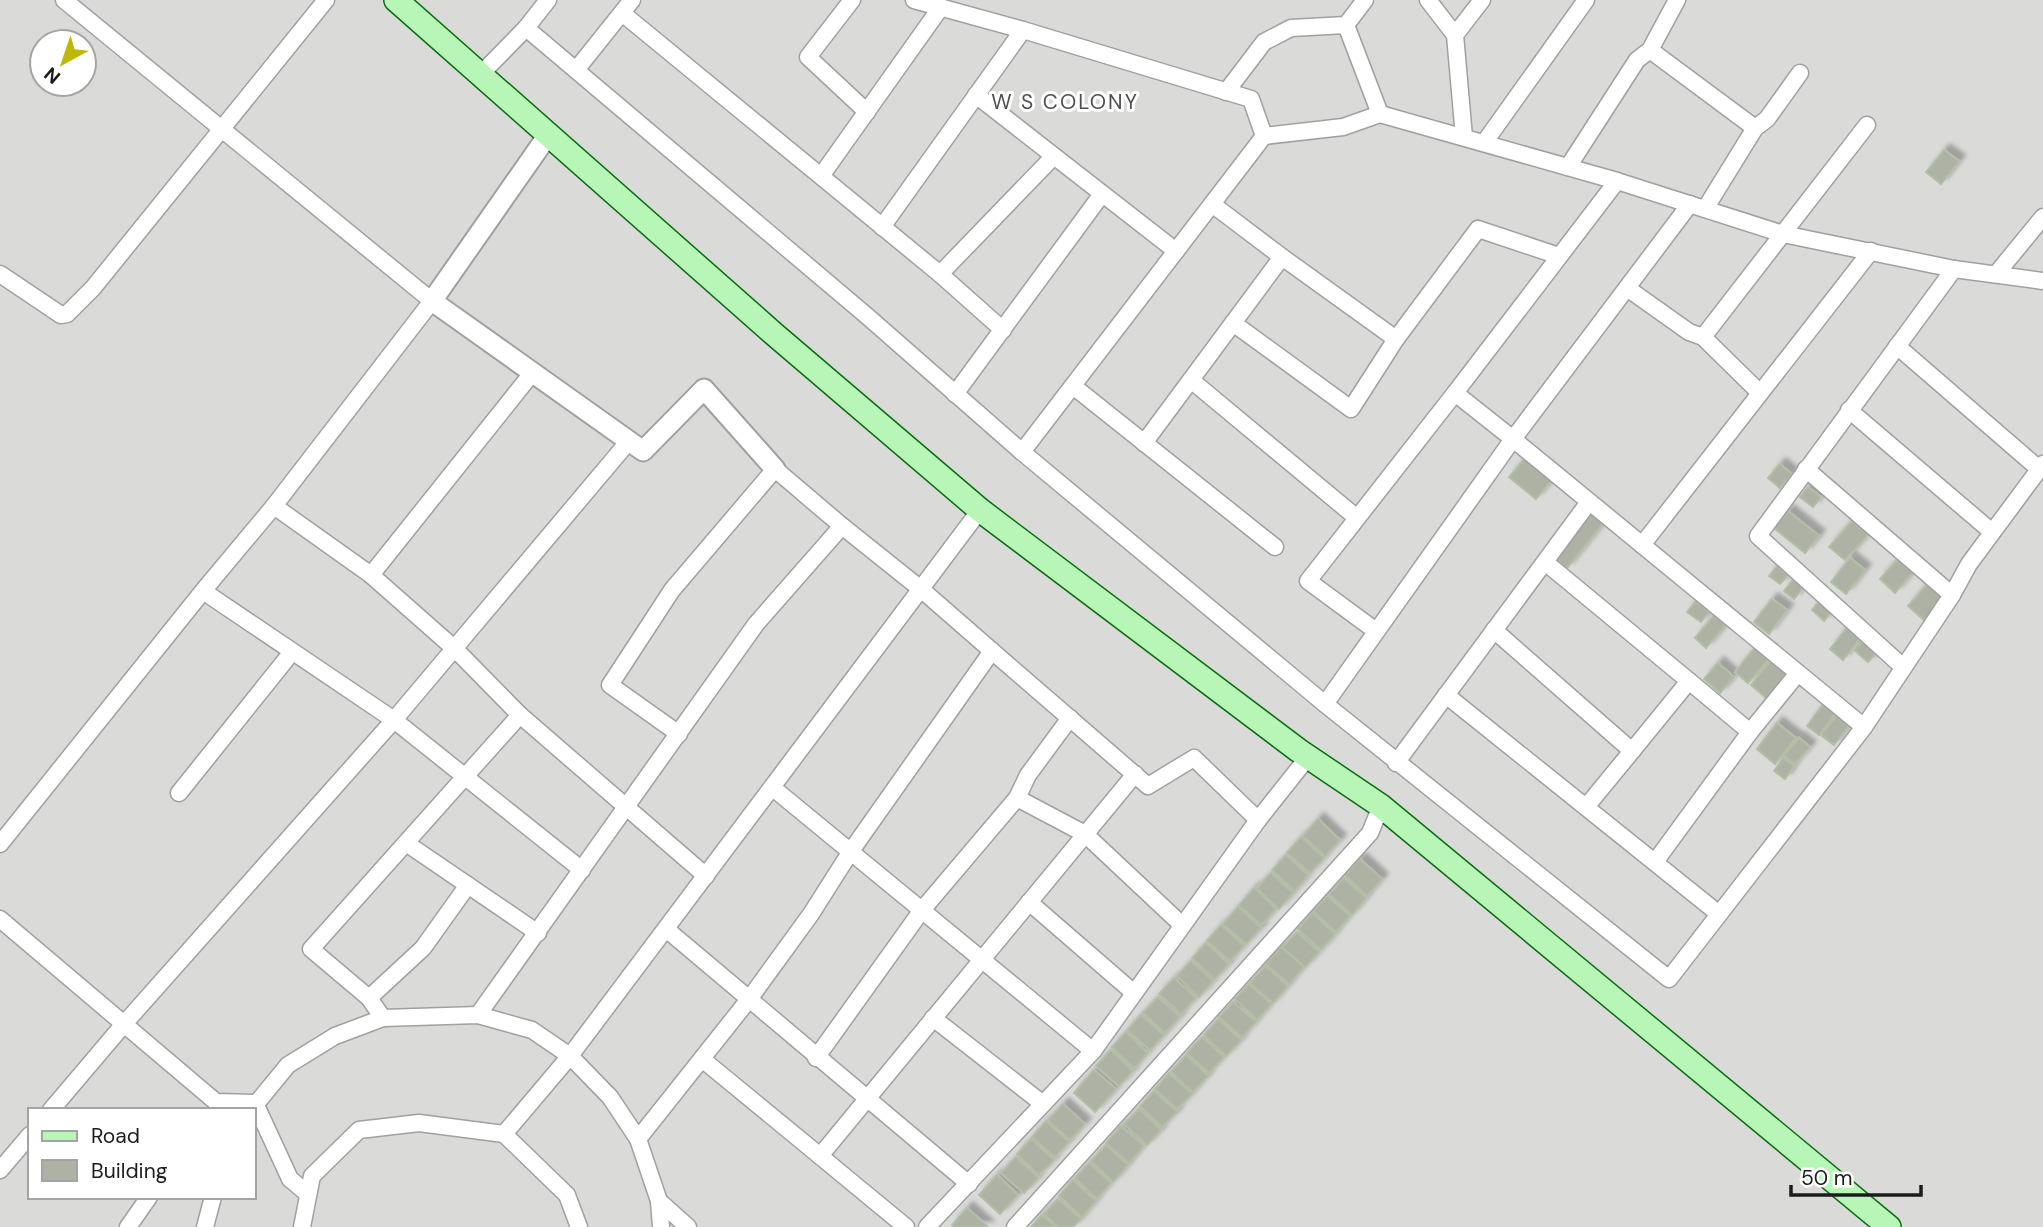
<svg xmlns="http://www.w3.org/2000/svg" width="2043" height="1227" viewBox="0 0 2043 1227" font-family="'DM Sans',sans-serif">
  <style>
    .residential { fill: #dadad9; fill-rule: evenodd }
    .building { fill: #adb2a5; stroke: #b4bea5; stroke-width: 2; filter: url(#shadow) }
    .lines { fill: none; stroke-linecap: round; stroke-linejoin: round }
    .minor-casing { stroke: #a0a0a0; stroke-width: 19 }
    .tertiary-casing { stroke: #a0a0a0; stroke-width: 23 }
    .secondary-casing { stroke: #096d10; stroke-width: 26 }
    .minor { stroke: #fff; stroke-width: 16 }
    .tertiary { stroke: #fff; stroke-width: 19 }
    .secondary { stroke: #b7f6b7; stroke-width: 23 }
    .labels { text-anchor: middle; stroke-width: 6; stroke-linejoin: round; paint-order: stroke }
    .neighbourhood-label { font-size: 21px; letter-spacing: 2px; fill: #4f4f4f; stroke: #fff }
  </style>
  <defs>
    <filter id="shadow"><feDropShadow dx="6" dy="-6" stdDeviation="2" flood-color="#0004"/></filter>
  </defs>
  <rect width="100%" height="100%" fill="#e6ede2"/>
  <path class="residential" d="M0,0H2043V1227H0ZM42,42H84V84H42ZM30,1110H254V1197H30Z"/>
  <g class="building">
    <path d="M1944,150L1959,161L1941,184L1926,172Z"/>
    <path d="M1526,457L1553,479L1536,499L1509,477Z"/>
    <path d="M1780,464L1792,474L1780,488L1768,478Z"/>
    <path d="M1808,487L1821,497L1813,507L1800,497Z"/>
    <path d="M1591,510L1605,521L1567,568L1554,558Z"/>
    <path d="M1788,511L1819,536L1805,553L1774,528Z"/>
    <path d="M1852,521L1868,535L1845,560L1829,547Z"/>
    <path d="M1850,558L1865,570L1846,594L1831,582Z"/>
    <path d="M1899,558L1914,571L1895,593L1880,579Z"/>
    <path d="M1777,566L1788,575L1780,584L1769,576Z"/>
    <path d="M1795,577L1805,585L1794,599L1784,591Z"/>
    <path d="M1929,582L1946,597L1924,620L1908,606Z"/>
    <path d="M1772,599L1787,610L1769,634L1754,622Z"/>
    <path d="M1820,600L1833,610L1824,621L1812,610Z"/>
    <path d="M1696,601L1709,612L1701,622L1687,612Z"/>
    <path d="M1716,613L1728,622L1706,648L1695,638Z"/>
    <path d="M1849,625L1862,636L1843,660L1830,649Z"/>
    <path d="M1864,639L1878,651L1868,662L1854,650Z"/>
    <path d="M1757,645L1771,657L1748,683L1735,672Z"/>
    <path d="M1772,659L1789,672L1767,699L1751,685Z"/>
    <path d="M1718,663L1734,677L1720,693L1704,679Z"/>
    <path d="M1824,703L1836,712L1819,735L1807,726Z"/>
    <path d="M1839,713L1851,723L1834,745L1821,735Z"/>
    <path d="M1777,723L1796,738L1775,764L1757,749Z"/>
    <path d="M1799,738L1810,747L1795,764L1784,755Z"/>
    <path d="M1783,758L1794,766L1785,779L1774,771Z"/>
    <path d="M1318,819L1340,840L1325,856L1303,836Z"/>
    <path d="M1301,837L1324,858L1310,873L1287,853Z"/>
    <path d="M1286,855L1308,875L1295,891L1272,870Z"/>
    <path d="M1360,859L1382,879L1367,896L1345,875Z"/>
    <path d="M1271,873L1293,893L1279,909L1257,888Z"/>
    <path d="M1344,878L1366,898L1352,915L1329,894Z"/>
    <path d="M1254,888L1276,909L1261,925L1239,905Z"/>
    <path d="M1327,896L1350,916L1336,932L1313,911Z"/>
    <path d="M1238,907L1261,928L1246,944L1223,924Z"/>
    <path d="M1312,913L1335,934L1321,950L1298,929Z"/>
    <path d="M1221,925L1244,946L1230,961L1207,941Z"/>
    <path d="M1297,932L1319,952L1305,967L1282,947Z"/>
    <path d="M1206,943L1229,964L1215,979L1192,958Z"/>
    <path d="M1281,947L1304,967L1289,984L1266,964Z"/>
    <path d="M1191,961L1213,981L1199,997L1177,976Z"/>
    <path d="M1265,966L1288,986L1273,1003L1250,983Z"/>
    <path d="M1174,978L1196,998L1181,1014L1159,994Z"/>
    <path d="M1249,984L1271,1004L1257,1020L1235,999Z"/>
    <path d="M1158,997L1180,1017L1165,1033L1143,1013Z"/>
    <path d="M1233,1002L1256,1022L1242,1037L1219,1017Z"/>
    <path d="M1141,1015L1164,1035L1150,1050L1127,1030Z"/>
    <path d="M1218,1019L1241,1040L1226,1056L1204,1035Z"/>
    <path d="M1126,1032L1148,1053L1134,1068L1112,1047Z"/>
    <path d="M1202,1037L1224,1057L1209,1073L1187,1053Z"/>
    <path d="M1111,1050L1133,1071L1119,1086L1096,1066Z"/>
    <path d="M1186,1055L1208,1076L1193,1092L1171,1072Z"/>
    <path d="M1094,1070L1116,1089L1095,1112L1074,1093Z"/>
    <path d="M1169,1073L1192,1094L1177,1109L1155,1089Z"/>
    <path d="M1154,1091L1177,1112L1162,1127L1140,1106Z"/>
    <path d="M1063,1104L1085,1124L1070,1140L1048,1120Z"/>
    <path d="M1139,1109L1161,1130L1147,1145L1124,1124Z"/>
    <path d="M1046,1121L1069,1142L1055,1157L1032,1137Z"/>
    <path d="M1121,1126L1144,1146L1129,1163L1106,1143Z"/>
    <path d="M1031,1139L1054,1160L1039,1175L1017,1154Z"/>
    <path d="M1106,1145L1128,1165L1113,1182L1091,1161Z"/>
    <path d="M1016,1157L1038,1178L1024,1193L1001,1173Z"/>
    <path d="M1089,1163L1111,1183L1097,1199L1075,1178Z"/>
    <path d="M997,1175L1018,1195L1000,1214L979,1195Z"/>
    <path d="M1073,1180L1096,1201L1082,1217L1059,1196Z"/>
    <path d="M1058,1199L1081,1219L1073,1227H1058L1044,1214Z"/>
    <path d="M967,1208L988,1227H955L952,1225Z"/>
    <path d="M1042,1215L1056,1227H1031Z"/>
  </g>
  <g class="lines">
    <defs>
      <g id="minor">
        <path d="M852,0L808,57L867,112"/>
        <path d="M914,0L1023,30L1251,99L1264,136"/>
        <path d="M1428,0L1455,35L1464,137"/>
        <path d="M622,13L940,274L1054,156L1176,251"/>
        <path d="M1346,25L1380,114"/>
        <path d="M526,28L548,0"/>
        <path d="M1455,35L1482,0"/>
        <path d="M1650,50L1755,128"/>
        <path d="M576,70L632,0"/>
        <path d="M481,74L526,28L867,316L1022,452L1325,704L1669,979L1864,727L1952,595L1969,564L2043,464"/>
        <path d="M1226,92L1264,42L1291,28L1346,25L1365,0"/>
        <path d="M976,95L1054,156"/>
        <path d="M1484,143L1586,0"/>
        <path d="M1568,167L1637,60L1650,50L1677,0"/>
        <path d="M821,176L941,7"/>
        <path d="M1617,181L1455,393L1513,439L1690,204"/>
        <path d="M1212,204L1282,257"/>
        <path d="M1705,209L1755,128L1767,119L1800,73"/>
        <path d="M882,227L1023,30"/>
        <path d="M1997,273L2043,217"/>
        <path d="M0,274L61,315L67,314L93,288L326,0"/>
        <path d="M940,274L1003,330"/>
        <path d="M1627,288L1689,332L1703,337L1760,393"/>
        <path d="M1233,323L1351,409L1396,339"/>
        <path d="M1703,337L1867,125"/>
        <path d="M1897,346L2039,469"/>
        <path d="M1191,380L1357,518"/>
        <path d="M1073,386L1275,547"/>
        <path d="M955,394L1102,194"/>
        <path d="M1849,410L1992,532"/>
        <path d="M1144,443L1282,257L1396,339L1478,229L1559,256"/>
        <path d="M1022,452L1264,136L1343,127L1380,114L1617,181L1783,234L1954,269"/>
        <path d="M1806,469L1952,595"/>
        <path d="M274,506L371,575L455,649L520,715"/>
        <path d="M1642,545L1871,251"/>
        <path d="M1545,562L1689,681"/>
        <path d="M371,575L533,372"/>
        <path d="M203,591L394,720L582,870"/>
        <path d="M1494,630L1632,751L1586,807"/>
        <path d="M1376,631L1308,581L1455,393"/>
        <path d="M1903,667L1758,536L1954,269L2043,281"/>
        <path d="M1446,695L1719,914"/>
        <path d="M1325,704L1513,439L1864,727"/>
        <path d="M679,734L610,685L672,590L775,469L842,526"/>
        <path d="M1632,751L1689,681L1750,732L1798,673"/>
        <path d="M1396,763L1589,502"/>
        <path d="M773,788L1093,1051"/>
        <path d="M179,793L292,652"/>
        <path d="M1017,798L1085,834L1182,925"/>
        <path d="M1258,820L1308,757"/>
        <path d="M406,843L538,933"/>
        <path d="M0,844L203,591L274,506L432,301L64,0"/>
        <path d="M1655,862L1750,732"/>
        <path d="M1029,902L1134,993"/>
        <path d="M0,919L216,1102L255,1103L290,1179L308,1194"/>
        <path d="M666,929L969,1184"/>
        <path d="M369,998L423,948L468,885"/>
        <path d="M478,1015L756,624L842,526L922,590L992,651L851,851L811,914L750,998L638,1139"/>
        <path d="M383,1018L369,998L311,949L520,715L706,876"/>
        <path d="M933,1018L1043,1104"/>
        <path d="M816,1058L922,910L1017,798L1028,775L1070,718"/>
        <path d="M702,1059L820,1156L1135,774"/>
        <path d="M51,1110L124,1024L394,720L629,441"/>
        <path d="M251,1110L288,1065L335,1036L383,1018L478,1015L532,1030L570,1056L610,1097L638,1139L659,1201L661,1227"/>
        <path d="M504,1134L570,1056L980,510"/>
        <path d="M820,1156L906,1227"/>
        <path d="M0,1170L30,1135"/>
        <path d="M659,1201L688,1227"/>
        <path d="M128,1227L149,1197"/>
        <path d="M205,1227L213,1197"/>
        <path d="M302,1227L312,1176L359,1130L419,1123L504,1134L567,1195L579,1227"/>
        <path d="M927,1227L1093,1051L1258,820L1194,758L1148,786L992,651"/>
        <path d="M1015,1227L1370,833L1381,806"/>
      </g>
      <path id="tertiary" d="M548,135L432,301L643,451L704,389L775,469"/>
      <path id="secondary" d="M396,0L774,334L980,510L1298,750L1381,806L1889,1227"/>
    </defs>
    <use href="#minor" class="minor-casing"/>
    <use href="#tertiary" class="tertiary-casing"/>
    <use href="#secondary" class="secondary-casing"/>
    <use href="#minor" class="minor"/>
    <use href="#tertiary" class="tertiary"/>
    <use href="#secondary" class="secondary"/>
  </g>
  <g class="labels">
    <g class="neighbourhood-label">
      <text x="1065" y="109">W S COLONY</text>
    </g>
  </g>
  <rect x="28" y="1108" width="228" height="91" fill="#ffffff" stroke="#a4a4a4" stroke-width="2"/>
  <rect x="42" y="1131" width="35" height="10" fill="#b7f6b7" stroke="#a4a4a4" stroke-width="2"/>
  <text x="91" y="1143" font-size="21" fill="#1c1c1c">Road</text>
  <rect x="42" y="1160" width="35" height="21" fill="#adb2a5" stroke="#a4a4a4" stroke-width="2"/>
  <text x="91" y="1178" font-size="21" fill="#1c1c1c">Building</text>
  <g transform="translate(63 63) rotate(220)"><circle r="33" fill="#ffffff" stroke="#a4a4a4" stroke-width="2"/>
  <path d="M0-5L12 26L0 18L-12 26Z" fill="#bfb809"/>
  <text y="-10" font-size="19" font-weight="bold" text-anchor="middle" fill="#1c1c1c">N</text>
  </g>
  <path d="M1791 1185v10h130v-10" fill="none" stroke="#1c1c1c" stroke-width="3.5"/>
  <text x="1801" y="1185" font-size="21" fill="#1c1c1c" stroke="#ffffff" stroke-width="5" paint-order="stroke">50 m</text>
</svg>
